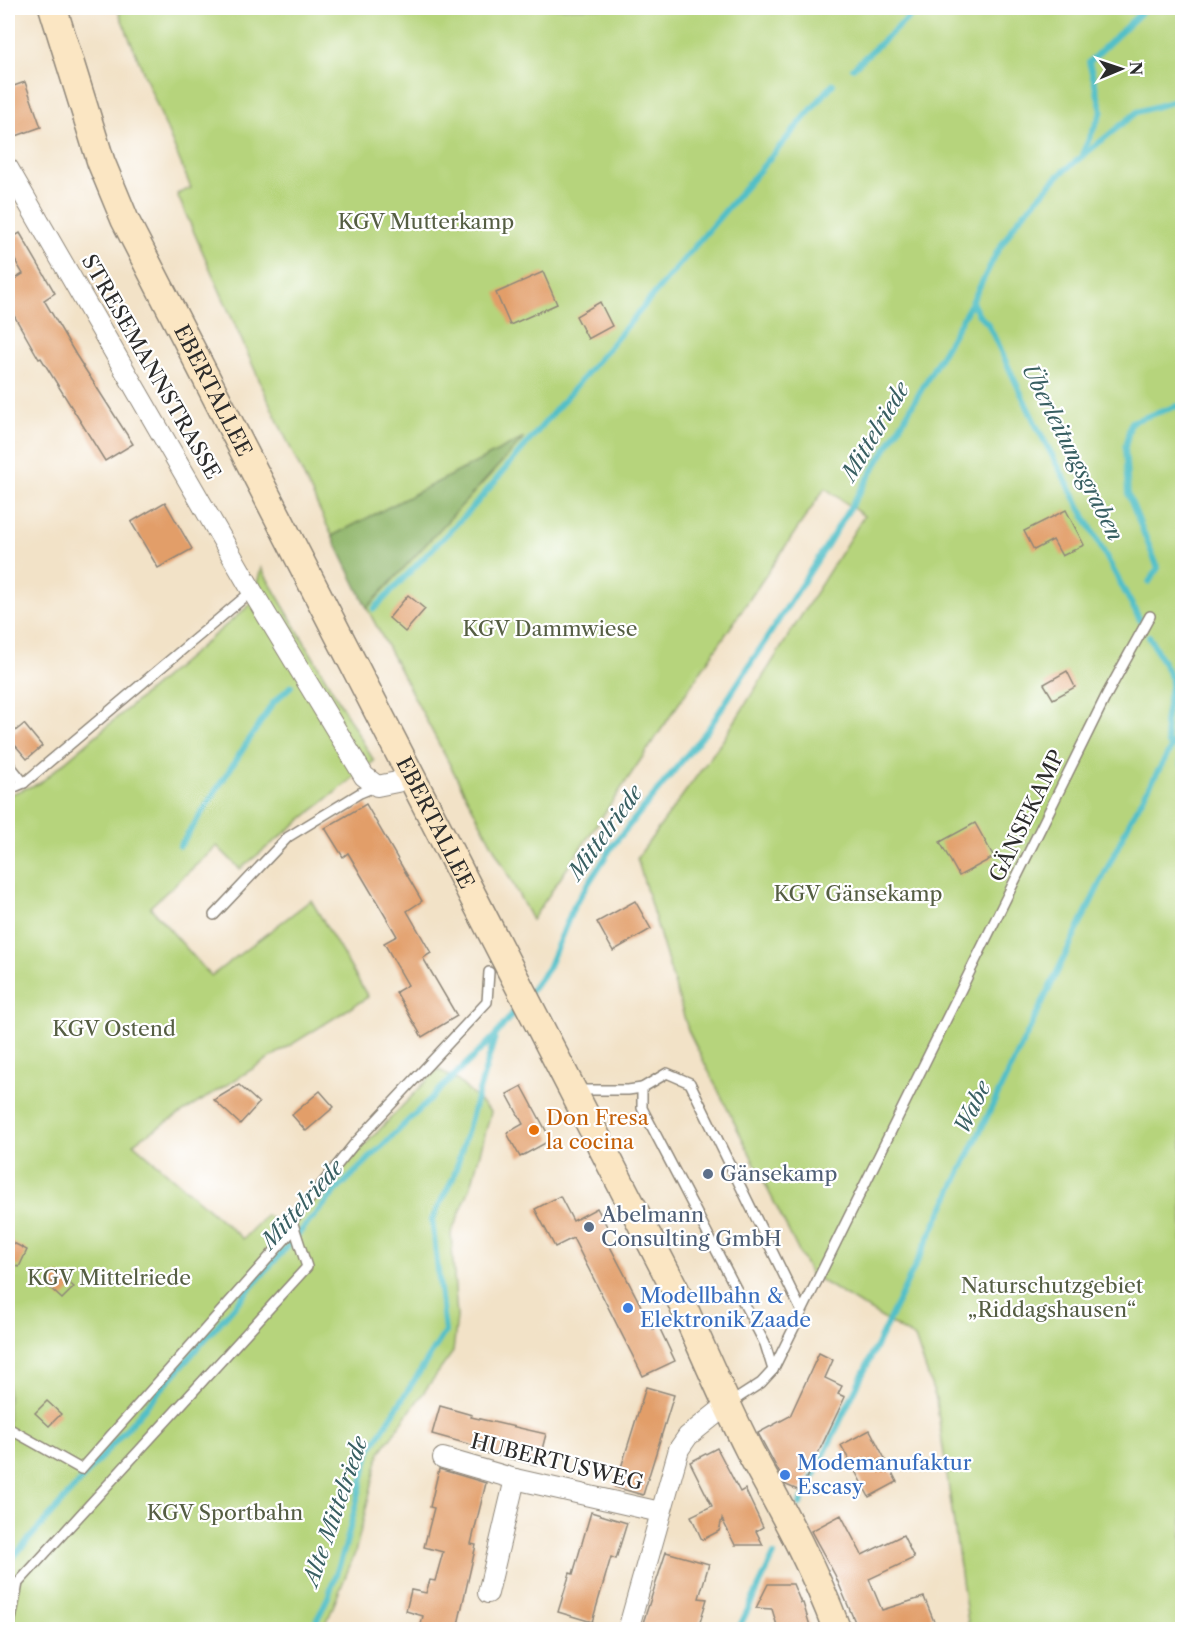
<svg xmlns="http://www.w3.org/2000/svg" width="1190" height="1637" viewBox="0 0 1190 1637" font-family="'Libre Caslon Text',serif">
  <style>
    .green { fill: #b6d47b; stroke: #708053; stroke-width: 1.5 }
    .forest { fill: #90b66b; stroke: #5e704b; stroke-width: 1.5 }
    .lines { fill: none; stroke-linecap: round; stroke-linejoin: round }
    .stream { stroke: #51bfc8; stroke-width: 6 }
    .building { fill: #e29e69 }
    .service-casing { stroke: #8e8679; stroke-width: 12 }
    .minor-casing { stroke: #8e8679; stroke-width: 22 }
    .secondary-casing { stroke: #8e8679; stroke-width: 30 }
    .service { stroke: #fff; stroke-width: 9 }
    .minor { stroke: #fff; stroke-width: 20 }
    .secondary { stroke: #fbe6c3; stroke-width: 27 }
    .food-dot { fill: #e8710a; stroke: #fff; stroke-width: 2 }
    .service-dot { fill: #5c6f8a; stroke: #fff; stroke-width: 2 }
    .shop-dot { fill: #3f7fe0; stroke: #fff; stroke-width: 2 }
    .labels { text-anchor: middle; stroke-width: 4.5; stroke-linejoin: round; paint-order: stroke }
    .park-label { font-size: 21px; fill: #555e43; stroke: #fff }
    .street-label { font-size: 21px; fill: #2b2b2b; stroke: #fff }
    .food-label { font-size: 21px; fill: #c56008; stroke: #fff; text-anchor: start }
    .service-label { font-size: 21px; fill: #4e5e75; stroke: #fff; text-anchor: start }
    .shop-label { font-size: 21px; fill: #366cbe; stroke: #fff; text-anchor: start }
    .water-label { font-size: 22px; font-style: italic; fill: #385f62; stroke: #fff }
  </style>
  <rect width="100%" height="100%" fill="#fff"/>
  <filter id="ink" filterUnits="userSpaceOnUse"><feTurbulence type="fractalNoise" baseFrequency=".0167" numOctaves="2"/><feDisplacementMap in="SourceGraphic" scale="12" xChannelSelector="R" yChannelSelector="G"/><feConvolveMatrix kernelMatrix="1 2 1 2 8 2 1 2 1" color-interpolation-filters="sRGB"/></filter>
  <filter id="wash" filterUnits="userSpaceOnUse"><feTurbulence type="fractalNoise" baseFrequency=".008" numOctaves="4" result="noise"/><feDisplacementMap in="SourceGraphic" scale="24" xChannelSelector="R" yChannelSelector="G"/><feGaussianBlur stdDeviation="1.35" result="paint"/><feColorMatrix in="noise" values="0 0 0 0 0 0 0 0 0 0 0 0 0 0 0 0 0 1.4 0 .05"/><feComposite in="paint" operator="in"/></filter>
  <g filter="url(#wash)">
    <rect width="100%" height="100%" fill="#f2e2c7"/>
    <g class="green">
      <path d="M117,8H1182V1629H969L936,1399L915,1338L810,1274L688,1030L637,858L723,740L864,516L825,488L532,920L367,608L522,440L332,536L273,411L177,194L191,188Z"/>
      <path d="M261,568L374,761L240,869L217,846L150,907L211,976L311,900L368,997L133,1143L243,1239L266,1215L285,1228L438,1069L458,1081L491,1112L471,1186L451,1234L457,1317L453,1352L380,1452L355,1553L324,1629L143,1630L140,1626L125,1630H8V795L40,783L252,603Z"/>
    </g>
    <path class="forest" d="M524,438L367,608L332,536Z"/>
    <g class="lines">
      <g class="stream">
        <path d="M853,68L919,8"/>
        <path d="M1083,152L1102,111L1089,62L1146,8"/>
        <path d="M972,302L978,314L988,324L1037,427L1140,620"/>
        <path d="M1149,582L1158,568L1128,494L1125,447L1131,422L1177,406L1182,408"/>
        <path d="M374,609L473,507L833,84"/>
        <path d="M1149,636L1182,698"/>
        <path d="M1168,744L1165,723L1172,679"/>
        <path d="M1181,762L1182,765"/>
        <path d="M180,846L273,703L291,686"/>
        <path d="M530,992L548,968L574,906L613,845L709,728L827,545L905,418L972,302L997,252L1017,221L1059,175L1137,112L1182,99"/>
        <path d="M800,1504L1132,817L1182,729"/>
        <path d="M8,1563L337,1190L495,1036L520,1004"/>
        <path d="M312,1630L328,1597L344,1551L370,1450L445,1332L432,1219L453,1179L495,1037"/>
        <path d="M738,1630L774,1555"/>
      </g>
    </g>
    <g id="blocks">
      <g class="building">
        <path d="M25,82L41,127L8,139V88Z"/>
        <path d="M20,233L55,293L44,300L76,355L133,444L105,461L41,358L39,359L8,305V283L23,274L8,248V240Z"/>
        <path d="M543,272L557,304L510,325L496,293Z"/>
        <path d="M600,302L612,326L588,339L576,316Z"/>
        <path d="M165,502L192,549L158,568L131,522Z"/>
        <path d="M1066,510L1084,545L1062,556L1053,540L1034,550L1024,531Z"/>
        <path d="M408,595L425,609L405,632L389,618Z"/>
        <path d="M1067,671L1075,687L1053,699L1044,684Z"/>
        <path d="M24,724L42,746L27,759L8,737Z"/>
        <path d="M366,804L422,901L407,911L431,953L423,958L457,1016L422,1037L396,992L408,985L384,943L397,936L348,853L343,857L325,828Z"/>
        <path d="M975,823L994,857L959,876L940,842Z"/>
        <path d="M635,901L651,929L613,951L597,922Z"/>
        <path d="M239,1085L259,1103L240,1124L214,1100Z"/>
        <path d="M522,1086L551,1140L520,1157L507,1133L523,1124L507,1094Z"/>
        <path d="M320,1091L334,1107L306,1131L292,1115Z"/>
        <path d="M560,1196L573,1221L597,1208L609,1230L603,1233L653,1329L659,1327L675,1361L643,1376L573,1238L555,1247L535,1209Z"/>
        <path d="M8,1240L27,1250L19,1267L8,1262Z"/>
        <path d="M59,1274L74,1287L62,1299L48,1286Z"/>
        <path d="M819,1353L833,1360L825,1378L842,1386L838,1394L845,1397L800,1491L786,1485L758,1433L790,1416Z"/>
        <path d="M646,1387L674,1395L643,1495L615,1487Z"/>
        <path d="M47,1401L61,1414L49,1426L35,1413Z"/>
        <path d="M440,1406L472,1415L471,1417L546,1434L538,1465L485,1453L486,1449L432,1434Z"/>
        <path d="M870,1430L897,1482L869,1497L841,1445Z"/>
        <path d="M717,1448L740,1492L745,1489L763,1527L756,1531L763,1545H735L722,1519L719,1531L702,1540L691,1516L712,1506L690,1462Z"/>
        <path d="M439,1469L486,1483L471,1544L476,1545L457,1629H420L423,1616L406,1611L411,1590L426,1593L430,1580L435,1581L443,1552L424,1547L434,1508L430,1507Z"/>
        <path d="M591,1512L627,1523L616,1559L611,1557L592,1622L558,1612L570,1573L573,1574Z"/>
        <path d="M841,1515L862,1555L903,1535L914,1558L869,1579L882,1610L924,1597L937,1629H858L835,1575L811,1531Z"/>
        <path d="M666,1552L709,1564L699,1598L707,1599L698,1629H688L671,1625L669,1629H641Z"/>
        <path d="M768,1584H793L801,1603H803L811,1629H778L772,1609L756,1608Z"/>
      </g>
    </g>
  </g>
  <g filter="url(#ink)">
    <use href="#blocks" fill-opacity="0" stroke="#8e8679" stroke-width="1.5"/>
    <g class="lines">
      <defs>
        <g id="service">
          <path d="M8,763L24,783L252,591"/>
          <path d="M8,790L24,783"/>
          <path d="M214,915L288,837L360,793L377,786"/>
          <path d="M576,1090H628L642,1088"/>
          <path d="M773,1370L765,1344L642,1108V1088L667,1073L690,1083L801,1310"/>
          <path d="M730,1403L761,1383L773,1370L1107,694L1150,616"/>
          <path d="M8,1428L81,1469L294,1229"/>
          <path d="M9,1630L18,1583L307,1267L292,1221L355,1143L487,1002L489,972"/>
        </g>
        <g id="minor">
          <path d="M8,168L252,591L364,776L377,786L397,782L410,772"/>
          <path d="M443,1458L515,1479L660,1512"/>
          <path d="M488,1593L515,1479"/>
          <path d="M628,1630L679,1449L688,1436L728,1404"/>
        </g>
        <g id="secondary">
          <path id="s1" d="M53,8L101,162L125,220L681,1301C703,1351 725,1403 750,1452C782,1510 814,1567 837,1630"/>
        </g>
      </defs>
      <use href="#service" class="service-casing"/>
      <use href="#minor" class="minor-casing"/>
      <use href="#secondary" class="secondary-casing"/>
      <use href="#service" class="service"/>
      <use href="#minor" class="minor"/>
      <use href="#secondary" class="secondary"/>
    </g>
  </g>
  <circle class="food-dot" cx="534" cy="1130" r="6"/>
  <g class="service-dot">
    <circle cx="708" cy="1174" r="6"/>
    <circle cx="589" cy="1227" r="6"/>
  </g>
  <g class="shop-dot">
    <circle cx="628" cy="1308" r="6"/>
    <circle cx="785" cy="1475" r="6"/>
  </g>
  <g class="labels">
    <g class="park-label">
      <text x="426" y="229">KGV Mutterkamp</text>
      <text x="550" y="636">KGV Dammwiese</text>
      <text x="858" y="901">KGV Gänsekamp</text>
      <text x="114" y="1036">KGV Ostend</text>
      <text x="109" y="1285">KGV Mittelriede</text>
      <text x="1052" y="1293">Naturschutzgebiet<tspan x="1052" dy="24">„Riddagshausen“</tspan></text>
      <text x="225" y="1520">KGV Sportbahn</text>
    </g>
    <g class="street-label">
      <text transform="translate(151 367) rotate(60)" y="7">STRESEMANNSTRASSE</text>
      <text dy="7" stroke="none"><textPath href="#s1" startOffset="416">EBERTALLEE</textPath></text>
      <text transform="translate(1027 816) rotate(-64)" y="7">GÄNSEKAMP</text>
      <text dy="7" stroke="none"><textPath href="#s1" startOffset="902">EBERTALLEE</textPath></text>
      <text transform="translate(557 1462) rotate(14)" y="7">HUBERTUSWEG</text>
    </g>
    <g class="food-label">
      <text x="546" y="1125">Don Fresa<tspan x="546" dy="24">la cocina</tspan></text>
    </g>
    <g class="service-label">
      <text x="720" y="1181">Gänsekamp</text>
      <text x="601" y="1222">Abelmann<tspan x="601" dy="24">Consulting GmbH</tspan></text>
    </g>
    <g class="shop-label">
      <text x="640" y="1303">Modellbahn &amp;<tspan x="640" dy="24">Elektronik Zaade</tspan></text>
      <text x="797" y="1470">Modemanufaktur<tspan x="797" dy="24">Escasy</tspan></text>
    </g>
    <g class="water-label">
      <text transform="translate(875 431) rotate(-59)" y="8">Mittelriede</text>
      <text transform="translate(1073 452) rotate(63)" y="8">Überleitungsgraben</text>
      <text transform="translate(605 832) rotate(-54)" y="8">Mittelriede</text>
      <text transform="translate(972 1107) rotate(-64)" y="8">Wabe</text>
      <text transform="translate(302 1204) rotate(-48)" y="8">Mittelriede</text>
      <text transform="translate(335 1511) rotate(-71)" y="8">Alte Mittelriede</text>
    </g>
  </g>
  <rect width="1190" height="1637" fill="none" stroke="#fff" stroke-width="30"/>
  <g transform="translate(1121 69) rotate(88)" stroke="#ffffff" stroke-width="4.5" paint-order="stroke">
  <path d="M0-4.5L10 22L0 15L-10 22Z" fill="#2b2b2b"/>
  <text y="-9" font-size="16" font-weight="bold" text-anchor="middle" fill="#2b2b2b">N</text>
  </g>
</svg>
